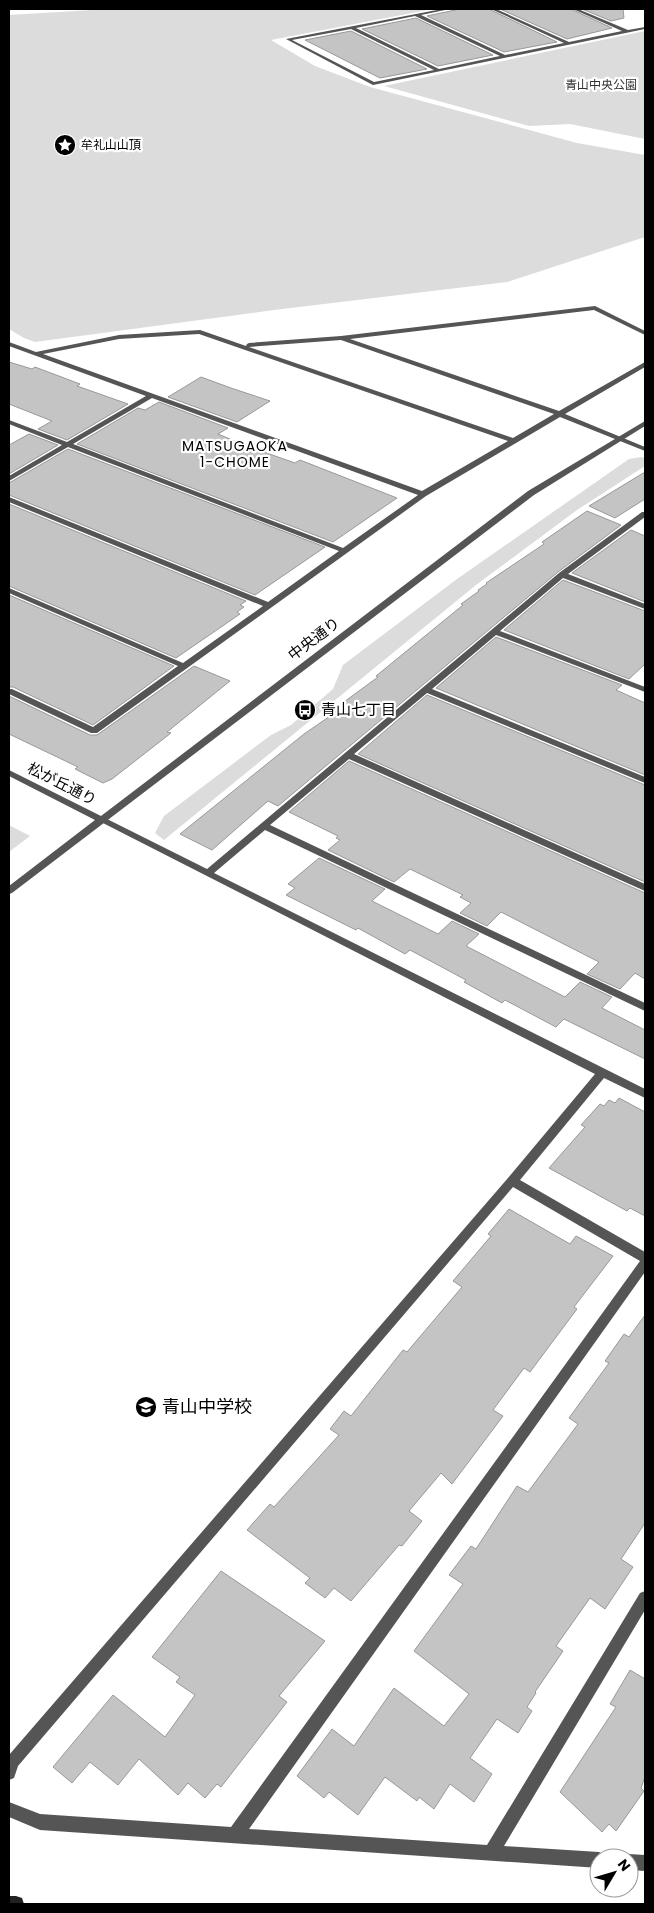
<svg xmlns="http://www.w3.org/2000/svg" width="654" height="1913" viewBox="0 0 654 1913" font-family="Poppins,'Noto Sans JP',sans-serif">
	<rect width="100%" height="100%" fill="#fff"/>
	<path fill="#dcdcdc" d="M109,9H433L271,40L315,66L370,87L577,143L645,155V237L507,282L274,310L35,342L24,338L9,329V15Z
		M645,31V139L570,124L529,126L384,86Z
		M641,457L645,458V466L577,510L476,585L164,840L155,833L164,816L271,735L291,725L333,689L343,665L457,579L629,459Z
		M9,825L30,836L9,852Z"/>
	<path fill="#c4c4c4" stroke="#999" d="M460,9H489L557,42L504,52L427,16Z
		M500,9H571L612,28L567,39Z
		M582,9H623L624,18L611,21Z
		M416,18L493,55L438,66L362,29Z
		M351,31L427,69L380,78L305,40Z
		M9,362L32,369L35,367L80,384L77,386L128,404L67,440L38,429L52,421L9,404Z
		M201,377L231,388L270,401L237,422L168,397Z
		M159,402L228,428L218,434L244,445L295,463L300,460L397,498L333,542L77,444L138,408L145,410Z
		M29,434L58,445L9,474V445Z
		M68,449L325,547L255,595L9,495V483Z
		M645,472V499L615,518L589,506Z
		M9,504L246,601L240,605L244,607L237,612L240,614L176,658L9,586Z
		M587,511L621,525L558,572L278,806L268,801L212,850L180,834L304,734L336,712L333,710L378,677L376,676L463,605L461,604L479,591L478,590L487,584L486,583L544,544L542,542Z
		M631,530L645,536V602L572,573Z
		M563,580L645,611V664L629,679L504,630Z
		M9,595L174,666L93,725L13,687H9Z
		M496,637L622,685L616,690L645,703V775L436,688Z
		M194,666L230,681L167,732L171,733L112,779L103,783L75,769L78,767L9,734V696L90,735H97Z
		M427,695L645,785V882L358,754Z
		M349,761L645,893V979L635,973L620,989L587,974L599,962L501,912L487,926L460,913L471,903L460,897L463,895L410,869L394,882L328,850L340,840L336,838L338,836L289,812Z
		M319,858L385,889L372,901L438,934L452,921L479,934L466,946L565,997L580,982L612,997L602,1008L645,1030V1059L564,1019L556,1027L505,1000L502,1003L464,982L466,980L410,950L405,954L358,928L356,930L286,895L295,888L288,884Z
		M619,1098L645,1112V1216L630,1208L627,1211L549,1168L585,1127L581,1125L600,1104L604,1106L609,1100L615,1103Z
		M509,1209L570,1244L576,1236L613,1256L574,1307L577,1309L530,1372L524,1368L493,1410L503,1416L452,1484L441,1473L409,1511L422,1521L402,1546L399,1545L351,1601L334,1588L325,1598L305,1583L310,1578L247,1530L270,1504L274,1507L339,1435L330,1429L344,1411L351,1416L403,1350L407,1352L462,1287L453,1281L491,1236L488,1234Z
		M645,1315V1523L621,1559L633,1567L605,1609L590,1598L556,1646L563,1651L535,1692L536,1693L527,1707L532,1711L518,1733L497,1719L470,1758L492,1774L474,1802L450,1784L434,1809L419,1797L417,1801L385,1777L358,1815L329,1792L324,1798L297,1776L332,1729L354,1746L394,1688L444,1726L469,1694L414,1651L463,1584L449,1575L471,1546L476,1549L517,1486L528,1492L578,1424L569,1418L609,1363L605,1361L624,1334L629,1337Z
		M221,1571L325,1641L279,1696L287,1702L221,1787L217,1784L205,1798L188,1783L178,1795L139,1759L118,1785L90,1762L72,1783L53,1767L113,1695L165,1737L195,1695L176,1682L180,1677L152,1657Z
		M630,1670L645,1679V1777L641,1788L644,1791L616,1831L609,1824L602,1832L560,1792L616,1707L610,1704Z"/>
	<g fill="none" stroke-linecap="round" stroke-linejoin="round">
		<path fill="#555" fill-rule="evenodd" d="M442,9H450L421,15L505,55L564,43L491,9H496L569,42L622,31L573,9H578L628,30L645,27V29L373,85L286,39ZM415,16L500,56L439,69L356,28ZM351,29L434,70L374,82L292,40Z
			M595,306L645,331V335L594,310L350,339L559,411L645,362V367L565,414L645,447V451L560,417L426,496L97,733H91L9,694V689H12L93,727L178,666L9,593V588L183,663L263,606L9,502V497L268,602L339,551L68,447L9,481V476L62,445L9,424V420L67,442L146,396L9,346V342L36,352L119,335L200,330L246,346L247,344L249,343L341,336ZM199,334L508,441L422,491L43,354L119,339ZM341,340L554,414L513,438L249,347ZM152,398L418,495L343,548L73,444Z
			M642,512H645V517L568,574L645,604V609L563,578L500,631L645,687V692L496,635L432,689L645,777V783L427,693L354,754L645,884V891L349,759L270,825L645,1003V1011L265,830L214,873L645,1089V1098L604,1078L520,1180L645,1252V1272L249,1829L487,1845L640,1593L645,1591V1610L504,1846L599,1852L604,1855L606,1858H599V1868L40,1830L9,1817V1802L40,1814L231,1827L640,1261L513,1187L18,1766L14,1778L9,1780V1755L508,1178L595,1074L97,820L102,817L105,818L207,869L559,573Z
			M629,1854L645,1855V1871L629,1870V1858H623Z"/>
		<path fill="#555" fill-rule="evenodd" d="M645,421V426L534,495L12,893L9,894V886L95,820L9,776V770L101,816L528,491Z"/>
		<path fill="#222" fill-rule="evenodd" d="M9,1896H16L22,1898L24,1904H9Z"/>
	</g>
	<defs>
		<g id="sight-disc" transform="scale(1.125)"><circle r="9.5" fill="#000" stroke="#fff"/><path d="M0-6L1.8-2.2L6-1.7L2.9 1.2L3.7 5.4L0 3.3L-3.7 5.4L-2.9 1.2L-6-1.7L-1.8-2.2Z" fill="#fff"/></g>
		<g id="bus-disc" transform="scale(1.125)"><circle r="9.5" fill="#000" stroke="#fff"/><path d="M-5-6H5V4H4V6H2V4H-2V6H-4V4H-5ZM-3.5-4V0h7V-4ZM-3.5 1.2v1.5H-2V1.2ZM2 1.2v1.5H3.5V1.2Z" fill="#fff"/></g>
		<g id="school-disc" transform="scale(1.125)"><circle r="9.5" fill="#000" stroke="#fff"/><path d="M0-5L7-2L0 1L-7-2ZM-4 1L0 2.5L4 1V4Q0 6-4 4Z" fill="#fff"/></g>
	</defs>
	<g fill-rule="evenodd">
		<use href="#sight-disc" x="65" y="145"/>
		<use href="#bus-disc" x="305" y="710"/>
		<use href="#school-disc" x="146" y="1407"/>
	</g>
	<g text-anchor="middle" stroke-width="4.5" stroke-linejoin="round" paint-order="stroke">
		<g font-size="12" fill="#333" stroke="#fff">
			<text x="601" y="89">青山中央公園</text>
		</g>
		<g font-size="12" fill="#000" stroke="#fff" text-anchor="start">
			<text x="81" y="149">牟礼山山頂</text>
		</g>
		<g font-size="14" letter-spacing="1" fill="#000" stroke="#fff">
			<text x="235" y="451">MATSUGAOKA<tspan x="235" dy="16">1-CHOME</tspan></text>
		</g>
		<g font-size="15" fill="#000" stroke="#fff">
			<text transform="translate(314 639) rotate(-37)" y="5">中央通り</text>
			<text transform="translate(62 784) rotate(27)" y="5">松が丘通り</text>
		</g>
		<g font-size="15" fill="#000" stroke="#fff" text-anchor="start">
			<text x="321" y="715">青山七丁目</text>
		</g>
		<g font-size="18" fill="#000" stroke="#fff" text-anchor="start">
			<text x="162" y="1413">青山中学校</text>
		</g>
	</g>
	<rect width="654" height="1913" fill="none" stroke="#000000" stroke-width="20"/>
	<g transform="translate(614 1873) rotate(52)"><circle r="24" fill="#ffffff" stroke="#999999"/>
	<path d="M0-4L9 19L0 12L-9 19Z" fill="#000000"/>
	<text y="-8" font-size="14" font-weight="bold" text-anchor="middle" fill="#000000">N</text>
	</g>
</svg>
